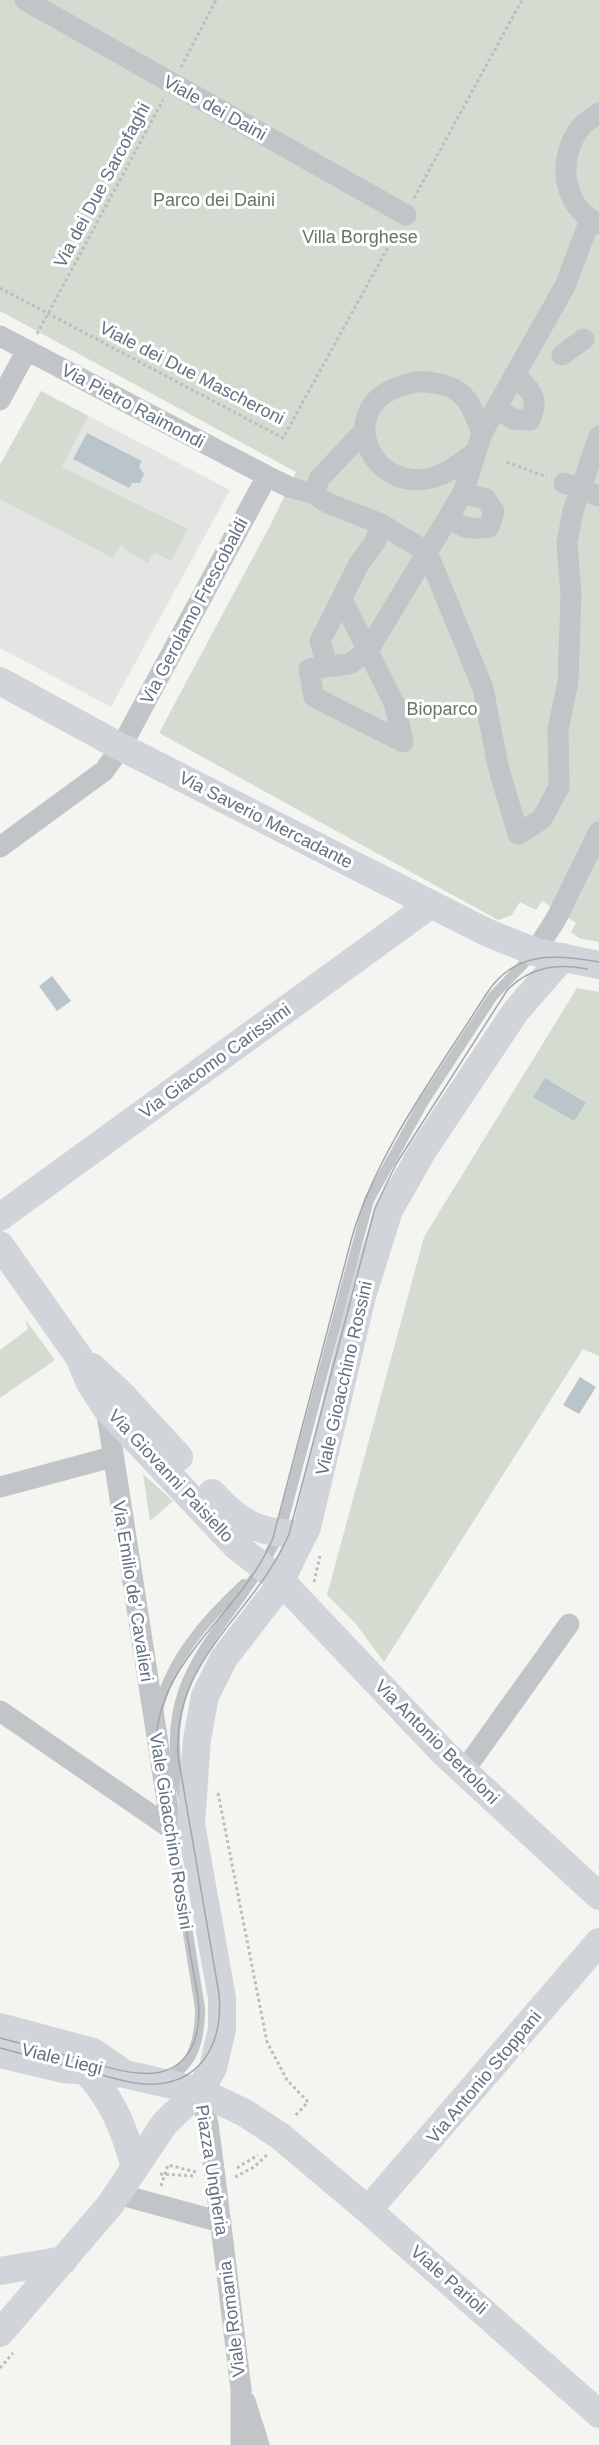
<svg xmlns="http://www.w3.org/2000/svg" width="599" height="2445" viewBox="0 0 599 2445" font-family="Arial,sans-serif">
	<rect width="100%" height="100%" fill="#f4f4f0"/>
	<path fill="#e4e5e3" d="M41,391L230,490L111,707L0,648V465Z"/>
	<path fill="#d4dbd1" d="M0,0H599V942L579,938L571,932L576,923L542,901L536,910L520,902L512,915L498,920L159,733L273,520L296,472L0,311Z
		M41,391L88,416L62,467L188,529L171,561L154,552L148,563L130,553L121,545L113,558L0,499V465Z
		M577,988L599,992V1356L583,1349L384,1662L356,1624L327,1595L424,1237Z
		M25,1319L55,1360L0,1398V1350L28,1329Z
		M143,1474L173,1501L150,1521Z"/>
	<path fill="#bac5cb" d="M87,433L142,461L139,467L144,474L140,483H132L129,488L73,459Z
		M52,976L71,1001L57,1011L39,986Z
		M545,1078L586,1103L574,1121L533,1097Z
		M580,1377L596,1387L579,1414L563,1405Z"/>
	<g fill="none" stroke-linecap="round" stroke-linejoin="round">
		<path stroke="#bbbdbf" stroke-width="3" stroke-dasharray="3 3" stroke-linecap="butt" d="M181,67L216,0
			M414,198L522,0
			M0,288L283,438L397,231
			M37,334L163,100
			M507,462L547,477
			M314,1582L320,1556
			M218,1793L267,2042L287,2080L308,2102L294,2117
			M237,2168L258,2155
			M160,2174L195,2176
			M235,2177L254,2167L268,2154
			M161,2186L168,2165L196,2172
			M0,2368L13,2353"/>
		<path stroke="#c1c5c8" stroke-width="10" d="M158,1710C171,1659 206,1619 244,1584
			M183,1797C148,1672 232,1632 280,1533L369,1200L423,1103L493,996L534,953
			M166,2078C195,2066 200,2037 200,2008L171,1828"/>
		<path stroke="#c1c5c8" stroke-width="21" d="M25,0L406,215
			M599,113C593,117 585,122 581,127C556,158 562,207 599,224
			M0,336L267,476L289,487L314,494L328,503L381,524L427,552L483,688L498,766L518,834L542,819L559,787L558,729L568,682L571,595L567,543L573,511L599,436
			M562,355L584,339
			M0,400L27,350
			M498,409L513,419L530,420C540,397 531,392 516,375
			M475,452C464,461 453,470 440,475C375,501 333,412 396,388C407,384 415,381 427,382C465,386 469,400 482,433
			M564,483L599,496
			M314,494L319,479L365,430
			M450,516C461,529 472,530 489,527L494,512L486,499L463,493
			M342,599L395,705L403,742L314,697L309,669L349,664L367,652L463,493L482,433L565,286L590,220
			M327,665L320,641L359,564L375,542L381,524
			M0,847L104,771L121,747L267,476
			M535,952L556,919L599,832
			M106,1408L171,1827
			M0,1487L112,1457
			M0,1711L176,1832
			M463,1772L569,1624
			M199,2091L208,2124L215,2177L241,2389V2445
			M118,2194L221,2222
			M245,2401L259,2445"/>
		<path stroke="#d1d5da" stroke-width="28" d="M0,681L121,747L486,932L535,952L599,965
			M0,1217L430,905
			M0,1245L79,1357L90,1383L106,1408L236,1546L281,1581L444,1753L599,1896
			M92,1367L122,1395L179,1457
			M212,1493C241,1525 260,1534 304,1534
			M0,2027L93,2052L125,2074
			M0,2054L63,2069L125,2074L199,2091L245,2113L280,2136L368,2210L599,2414
			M87,2072C113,2100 125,2131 135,2168
			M368,2210L599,1942
			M0,2271L64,2260
			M0,2333L110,2205L165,2123L199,2091L213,2068L222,2029V1998L191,1824L197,1739L205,1696L224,1658L275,1592L307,1527L362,1296L389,1210L422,1152L516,1011L563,957"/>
		<path stroke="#a2a7ad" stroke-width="1.5" d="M0,2038C27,2045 53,2052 80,2059C99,2064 118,2072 138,2073C187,2078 203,2040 198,1998L156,1757C150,1661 240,1618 273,1538L352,1237C378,1149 438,1071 487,993C514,951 556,954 599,962
			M0,2048C33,2057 65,2065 98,2074C117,2079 137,2086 157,2084C206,2080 223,2037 219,1994L178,1756C172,1657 255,1615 289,1534L375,1208L396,1164L508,989C531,967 556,963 587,969"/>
	</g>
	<g text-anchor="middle" stroke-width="6" stroke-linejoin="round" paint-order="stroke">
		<g font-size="18" fill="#637281" stroke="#fff">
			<text transform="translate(215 108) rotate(29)" y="6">Viale dei Daini</text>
			<text transform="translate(102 185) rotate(-62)" y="6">Via dei Due Sarcofaghi</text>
			<text transform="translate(192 373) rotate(27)" y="6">Viale dei Due Mascheroni</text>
			<text transform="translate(133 406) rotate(28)" y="6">Via Pietro Raimondi</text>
			<text transform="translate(194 611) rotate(-62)" y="6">Via Gerolamo Frescobaldi</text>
			<text transform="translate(266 820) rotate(27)" y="6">Via Saverio Mercadante</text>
			<text transform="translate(215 1061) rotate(-36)" y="6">Via Giacomo Carissimi</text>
			<text transform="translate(344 1378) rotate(-77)" y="6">Viale Gioacchino Rossini</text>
			<text transform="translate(171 1476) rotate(47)" y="6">Via Giovanni Paisiello</text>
			<text transform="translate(133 1591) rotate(81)" y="6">Via Emilio de' Cavalieri</text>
			<text transform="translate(437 1742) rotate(45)" y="6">Via Antonio Bertoloni</text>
			<text transform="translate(171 1831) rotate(81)" y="6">Viale Gioacchino Rossini</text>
			<text transform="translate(62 2059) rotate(14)" y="6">Viale Liegi</text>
			<text transform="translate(484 2077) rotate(-50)" y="6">Via Antonio Stoppani</text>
			<text transform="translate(212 2170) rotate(81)" y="6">Piazza Ungheria</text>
			<text transform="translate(449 2280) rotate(41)" y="6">Viale Parioli</text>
			<text transform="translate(232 2319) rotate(-97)" y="6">Viale Romania</text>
		</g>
		<g font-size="18" fill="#657862" stroke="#fff">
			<text x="214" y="206">Parco dei Daini</text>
			<text x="360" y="243">Villa Borghese</text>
			<text x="442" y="715">Bioparco</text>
		</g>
	</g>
</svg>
